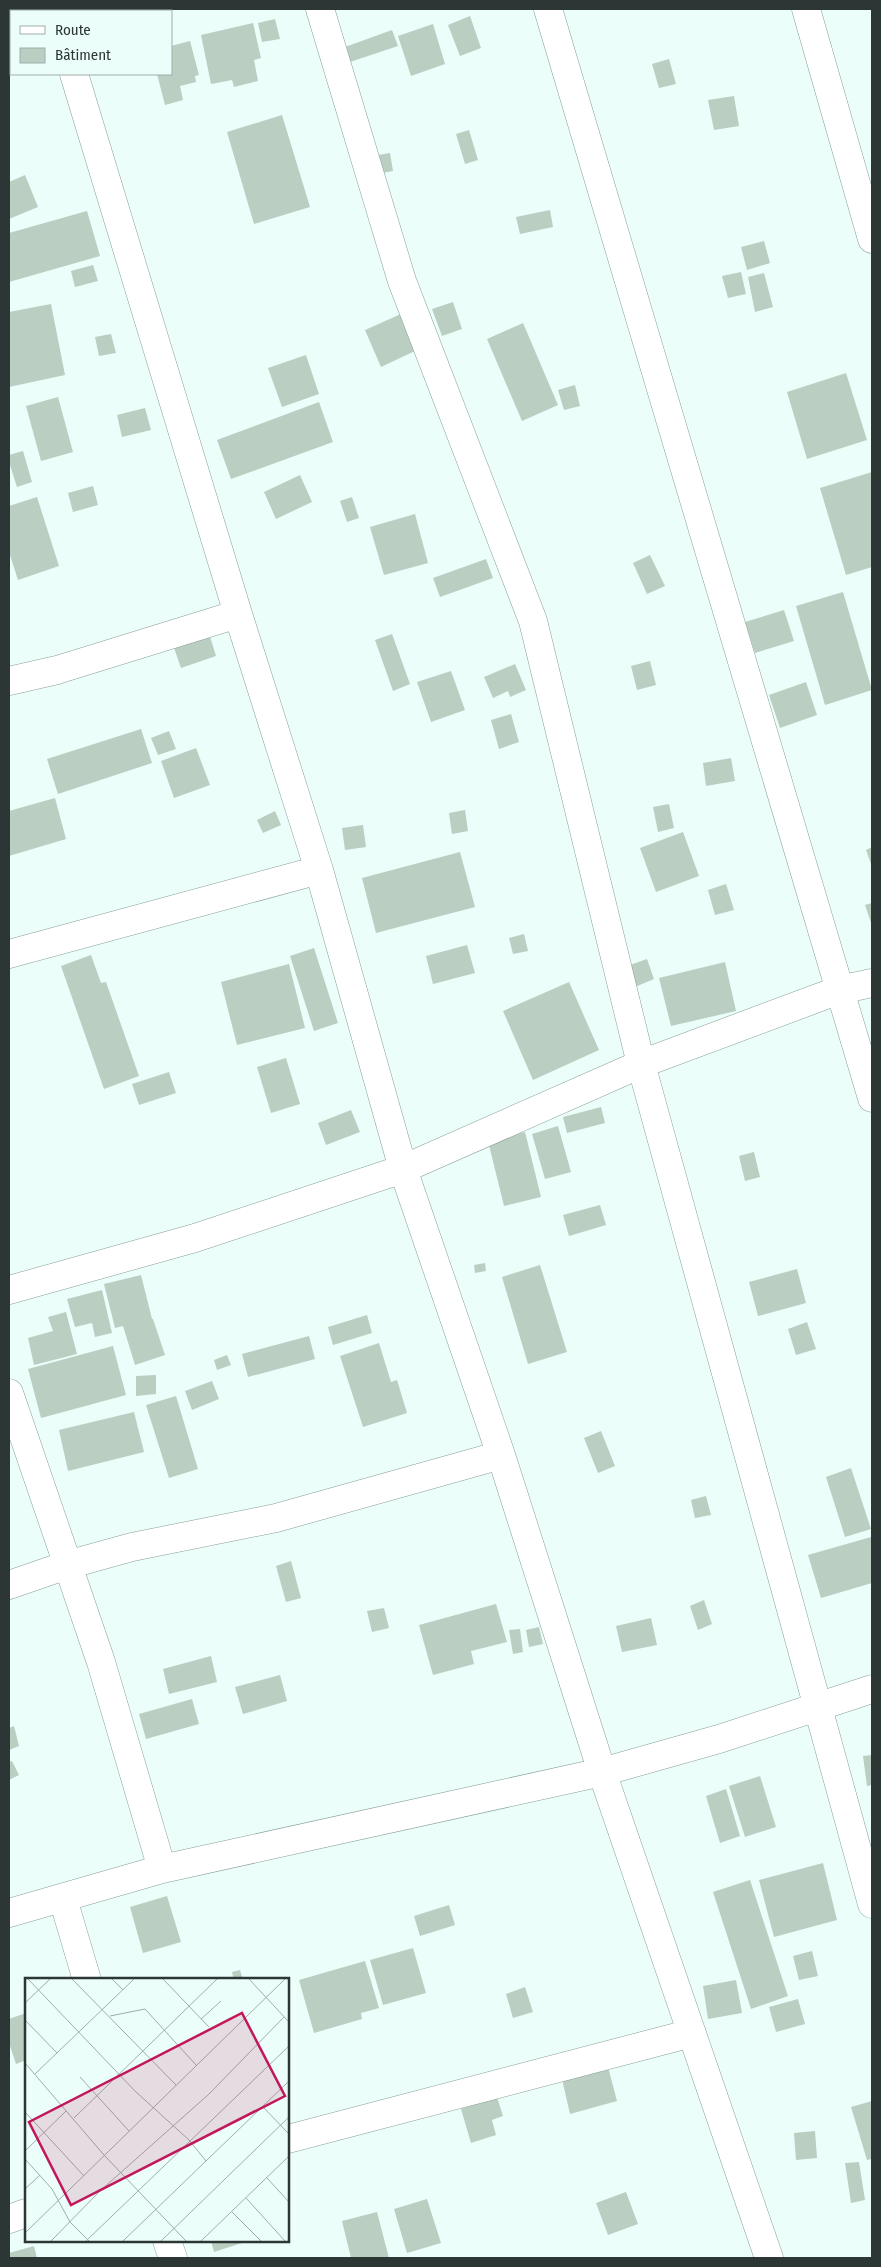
<svg xmlns="http://www.w3.org/2000/svg" width="881" height="2267" viewBox="0 0 881 2267" font-family="'Fira Sans Condensed',sans-serif">
	<rect width="100%" height="100%" fill="#ebfefa"/>
	<path fill="#bacec2" d="M470,16L481,48L460,56L448,25Z
		M275,19L280,39L262,42L258,23Z
		M253,23L261,58L254,60L258,81L234,87L232,80L211,84L201,35Z
		M433,24L445,64L411,76L398,36Z
		M9,29H11V68L9,69Z
		M392,30L398,46L350,62L345,47Z
		M190,41L199,75L195,76L196,82L180,86L183,100L165,105L157,74H171V46Z
		M669,59L676,84L659,88L652,64Z
		M734,96L739,126L714,130L708,100Z
		M282,115L310,207L254,224L227,132Z
		M469,130L478,160L465,164L456,134Z
		M390,153L393,171L376,174L372,156Z
		M25,175L38,207L9,219V182Z
		M550,210L553,227L520,234L516,217Z
		M87,211L100,256L9,282V233Z
		M764,241L770,263L747,270L741,247Z
		M93,265L98,281L75,287L71,271Z
		M741,272L746,294L728,298L722,276Z
		M764,273L773,307L755,312L748,277Z
		M453,302L462,329L442,336L432,309Z
		M51,304L65,375L9,387V312Z
		M401,314L417,350L381,367L365,330Z
		M523,323L558,405L522,421L487,339Z
		M111,334L116,353L99,356L95,337Z
		M306,355L319,394L282,407L268,368Z
		M846,373L867,440L807,459L787,392Z
		M575,385L580,406L564,410L558,390Z
		M58,397L73,452L41,461L26,406Z
		M319,402L333,442L231,479L217,440Z
		M145,408L151,430L122,437L117,415Z
		M23,451L32,482L17,487L9,462V455Z
		M872,472V567L846,575L820,488Z
		M300,475L312,502L276,519L264,492Z
		M93,486L98,505L73,512L68,493Z
		M37,497L59,566L18,580L9,552V506Z
		M352,497L359,518L347,522L340,501Z
		M415,514L428,563L384,575L370,527Z
		M650,555L665,586L647,594L633,563Z
		M486,559L493,578L440,597L433,578Z
		M843,592L872,690L825,705L796,606Z
		M784,610L794,641L755,653L745,622Z
		M208,630L216,656L181,668L172,642Z
		M392,634L410,684L393,691L375,640Z
		M650,661L656,685L637,690L631,666Z
		M515,664L526,690L510,697L508,691L493,698L484,677Z
		M451,671L465,710L431,722L417,682Z
		M806,682L817,715L780,728L769,695Z
		M511,714L519,742L499,749L491,720Z
		M141,729L152,763L58,794L47,759Z
		M169,731L176,749L158,755L151,738Z
		M196,748L210,785L174,798L161,761Z
		M731,758L735,781L706,786L703,763Z
		M55,798L66,839L9,856V811Z
		M669,804L674,828L658,832L653,807Z
		M465,810L468,831L452,834L449,813Z
		M275,811L281,825L263,833L257,820Z
		M363,825L366,847L345,850L342,828Z
		M683,832L699,876L656,892L640,848Z
		M872,847V867L866,850Z
		M460,852L475,907L376,933L362,878Z
		M726,884L734,910L715,915L708,890Z
		M872,903V926L865,905Z
		M524,934L528,951L513,954L509,938Z
		M467,945L475,973L433,984L426,956Z
		M314,948L338,1023L314,1031L290,956Z
		M91,955L101,983L106,982L139,1076L104,1089L61,966Z
		M647,959L654,979L635,987L627,966Z
		M725,962L736,1011L671,1026L659,978Z
		M289,964L305,1028L237,1045L221,982Z
		M569,982L599,1050L533,1080L503,1011Z
		M286,1058L300,1104L271,1113L257,1067Z
		M169,1072L176,1093L139,1105L132,1084Z
		M601,1107L605,1123L567,1133L563,1117Z
		M351,1110L360,1132L326,1145L318,1123Z
		M558,1126L571,1172L545,1179L532,1134Z
		M525,1132L541,1197L504,1206L488,1141Z
		M754,1152L760,1177L745,1181L739,1156Z
		M600,1205L606,1225L569,1236L563,1215Z
		M485,1263L486,1271L475,1273L474,1265Z
		M540,1265L567,1352L528,1364L502,1277Z
		M797,1269L806,1303L758,1316L749,1282Z
		M141,1275L152,1319H153L165,1355L135,1365L123,1326L115,1328L104,1284Z
		M102,1290L112,1333L95,1337L92,1323L75,1327L67,1299Z
		M66,1312L77,1354L34,1365L28,1338L53,1331L48,1317Z
		M367,1315L372,1333L333,1345L328,1327Z
		M807,1322L816,1349L796,1355L788,1329Z
		M309,1336L315,1359L248,1377L242,1354Z
		M379,1343L391,1382L397,1380L407,1413L363,1427L340,1356Z
		M113,1346L126,1395L41,1418L28,1369Z
		M227,1355L231,1365L217,1370L214,1360Z
		M156,1375V1394L136,1396V1376Z
		M212,1381L219,1399L192,1410L185,1391Z
		M176,1396L198,1469L169,1478L146,1405Z
		M134,1412L144,1452L68,1471L59,1430Z
		M601,1431L615,1466L598,1473L584,1438Z
		M851,1468L871,1529L845,1537L826,1477Z
		M706,1496L711,1515L695,1518L691,1500Z
		M871,1537L872,1583L821,1598L808,1555Z
		M291,1561L301,1598L286,1602L276,1566Z
		M704,1600L712,1624L698,1630L690,1606Z
		M496,1604L507,1642L471,1651L474,1664L433,1675L419,1625Z
		M384,1608L389,1628L372,1632L367,1611Z
		M651,1618L657,1645L622,1652L616,1626Z
		M539,1627L543,1644L529,1647L526,1630Z
		M520,1629L523,1652L513,1654L509,1630Z
		M211,1656L217,1682L169,1694L163,1669Z
		M280,1675L287,1701L243,1714L235,1687Z
		M192,1699L199,1724L146,1739L139,1714Z
		M14,1726L19,1746L9,1750V1728Z
		M872,1755V1785L867,1786L863,1756Z
		M12,1761L19,1775L9,1780V1762Z
		M760,1776L776,1827L745,1837L729,1786Z
		M726,1789L740,1836L720,1843L706,1796Z
		M823,1863L837,1920L774,1937L759,1880Z
		M750,1880L788,1996L751,2009L713,1892Z
		M167,1896L181,1942L143,1953L130,1907Z
		M449,1905L455,1925L420,1936L414,1916Z
		M413,1948L426,1993L383,2005L370,1960Z
		M812,1951L818,1976L799,1980L793,1956Z
		M365,1961L379,2008L361,2013L362,2019L314,2033L299,1980Z
		M240,1970L243,1980H234L232,1972Z
		M736,1980L742,2013L708,2019L703,1986Z
		M525,1987L533,2012L513,2018L506,1994Z
		M798,1999L805,2024L776,2032L769,2007Z
		M26,2013V2060L16,2064L9,2043V2019Z
		M608,2067L617,2101L570,2114L562,2079Z
		M497,2097L503,2116L492,2120L496,2135L471,2143L461,2109Z
		M872,2101V2159L867,2160L851,2107Z
		M815,2131L817,2158L796,2160L794,2133Z
		M859,2162L865,2200L851,2203L845,2163Z
		M626,2192L638,2224L608,2235L596,2203Z
		M427,2199L441,2243L407,2253L394,2209Z
		M377,2212L389,2258H351L342,2221Z
		M211,2241H248L214,2252Z
		M34,2246L37,2258H9V2253Z"/>
	<g fill="none" stroke-linecap="round" stroke-linejoin="round">
		<g stroke="#889f9a" stroke-width="29">
			<path id="minor" d="M55,9V11
				M320,9L402,281L533,621L641,1064L872,1904
				M548,9L872,1098
				M806,9L872,239
				M74,74L238,614L319,870L403,1169L501,1455L602,1772L769,2258
				M9,681L57,670L238,614
				M9,954L319,870
				M9,1290L195,1238L403,1169L641,1064L839,990L872,983
				M9,1393L101,1662L162,1869
				M9,1585L67,1565L132,1547L276,1518L501,1455
				M63,1899L87,1980
				M9,1913L162,1869L602,1772L719,1739L872,1689
				M288,2139L692,2033
				M9,2219L26,2213
				M167,2241L173,2258"/>
		</g>
		<use href="#minor" stroke="#fff" stroke-width="28"/>
	</g>
	<g transform="translate(25 1978)">
		<rect width="264" height="264" fill="#ebfefa"/>
		<path fill="none" stroke="#9faeab" stroke-width="1" d="M3,1L110,113L164,162L181,183M47,1L151,107M87,1L98,12M138,1L184,49M224,1L264,44M0,25L25,1M85,38L120,31L171,87M176,41L196,23M0,42L32,75M0,85L79,177L161,263M10,96L109,1M55,99L104,153M237,128L264,156M0,134L59,198M49,140L192,1M0,173L41,133M0,181L27,211L45,244L64,263M242,200L264,224M0,211L15,197M221,220L260,263M207,234L236,263M0,255L260,1M26,263L75,213L184,116L259,39M61,263L264,68M98,263L264,103M136,263L264,139M176,263L264,178"/>
		<path fill="#c2185b" fill-opacity="0.15" stroke="#c2185b" stroke-width="2.5" d="M217,35L260,118L46,227L4,144Z"/>
		<rect width="264" height="264" fill="none" stroke="#2c3634" stroke-width="2.5"/>
	</g>
	<rect width="881" height="2267" fill="none" stroke="#2c3634" stroke-width="20"/>
	<rect x="10" y="10" width="162" height="65" fill="#ebfefa" stroke="#9faeab"/>
	<rect x="20" y="26" width="25" height="8" fill="#ffffff" stroke="#9faeab"/>
	<text x="55" y="35" font-size="15" fill="#2c3634">Route</text>
	<rect x="20" y="48" width="25" height="15" fill="#bacec2" stroke="#9faeab"/>
	<text x="55" y="60" font-size="15" fill="#2c3634">Bâtiment</text>
</svg>
